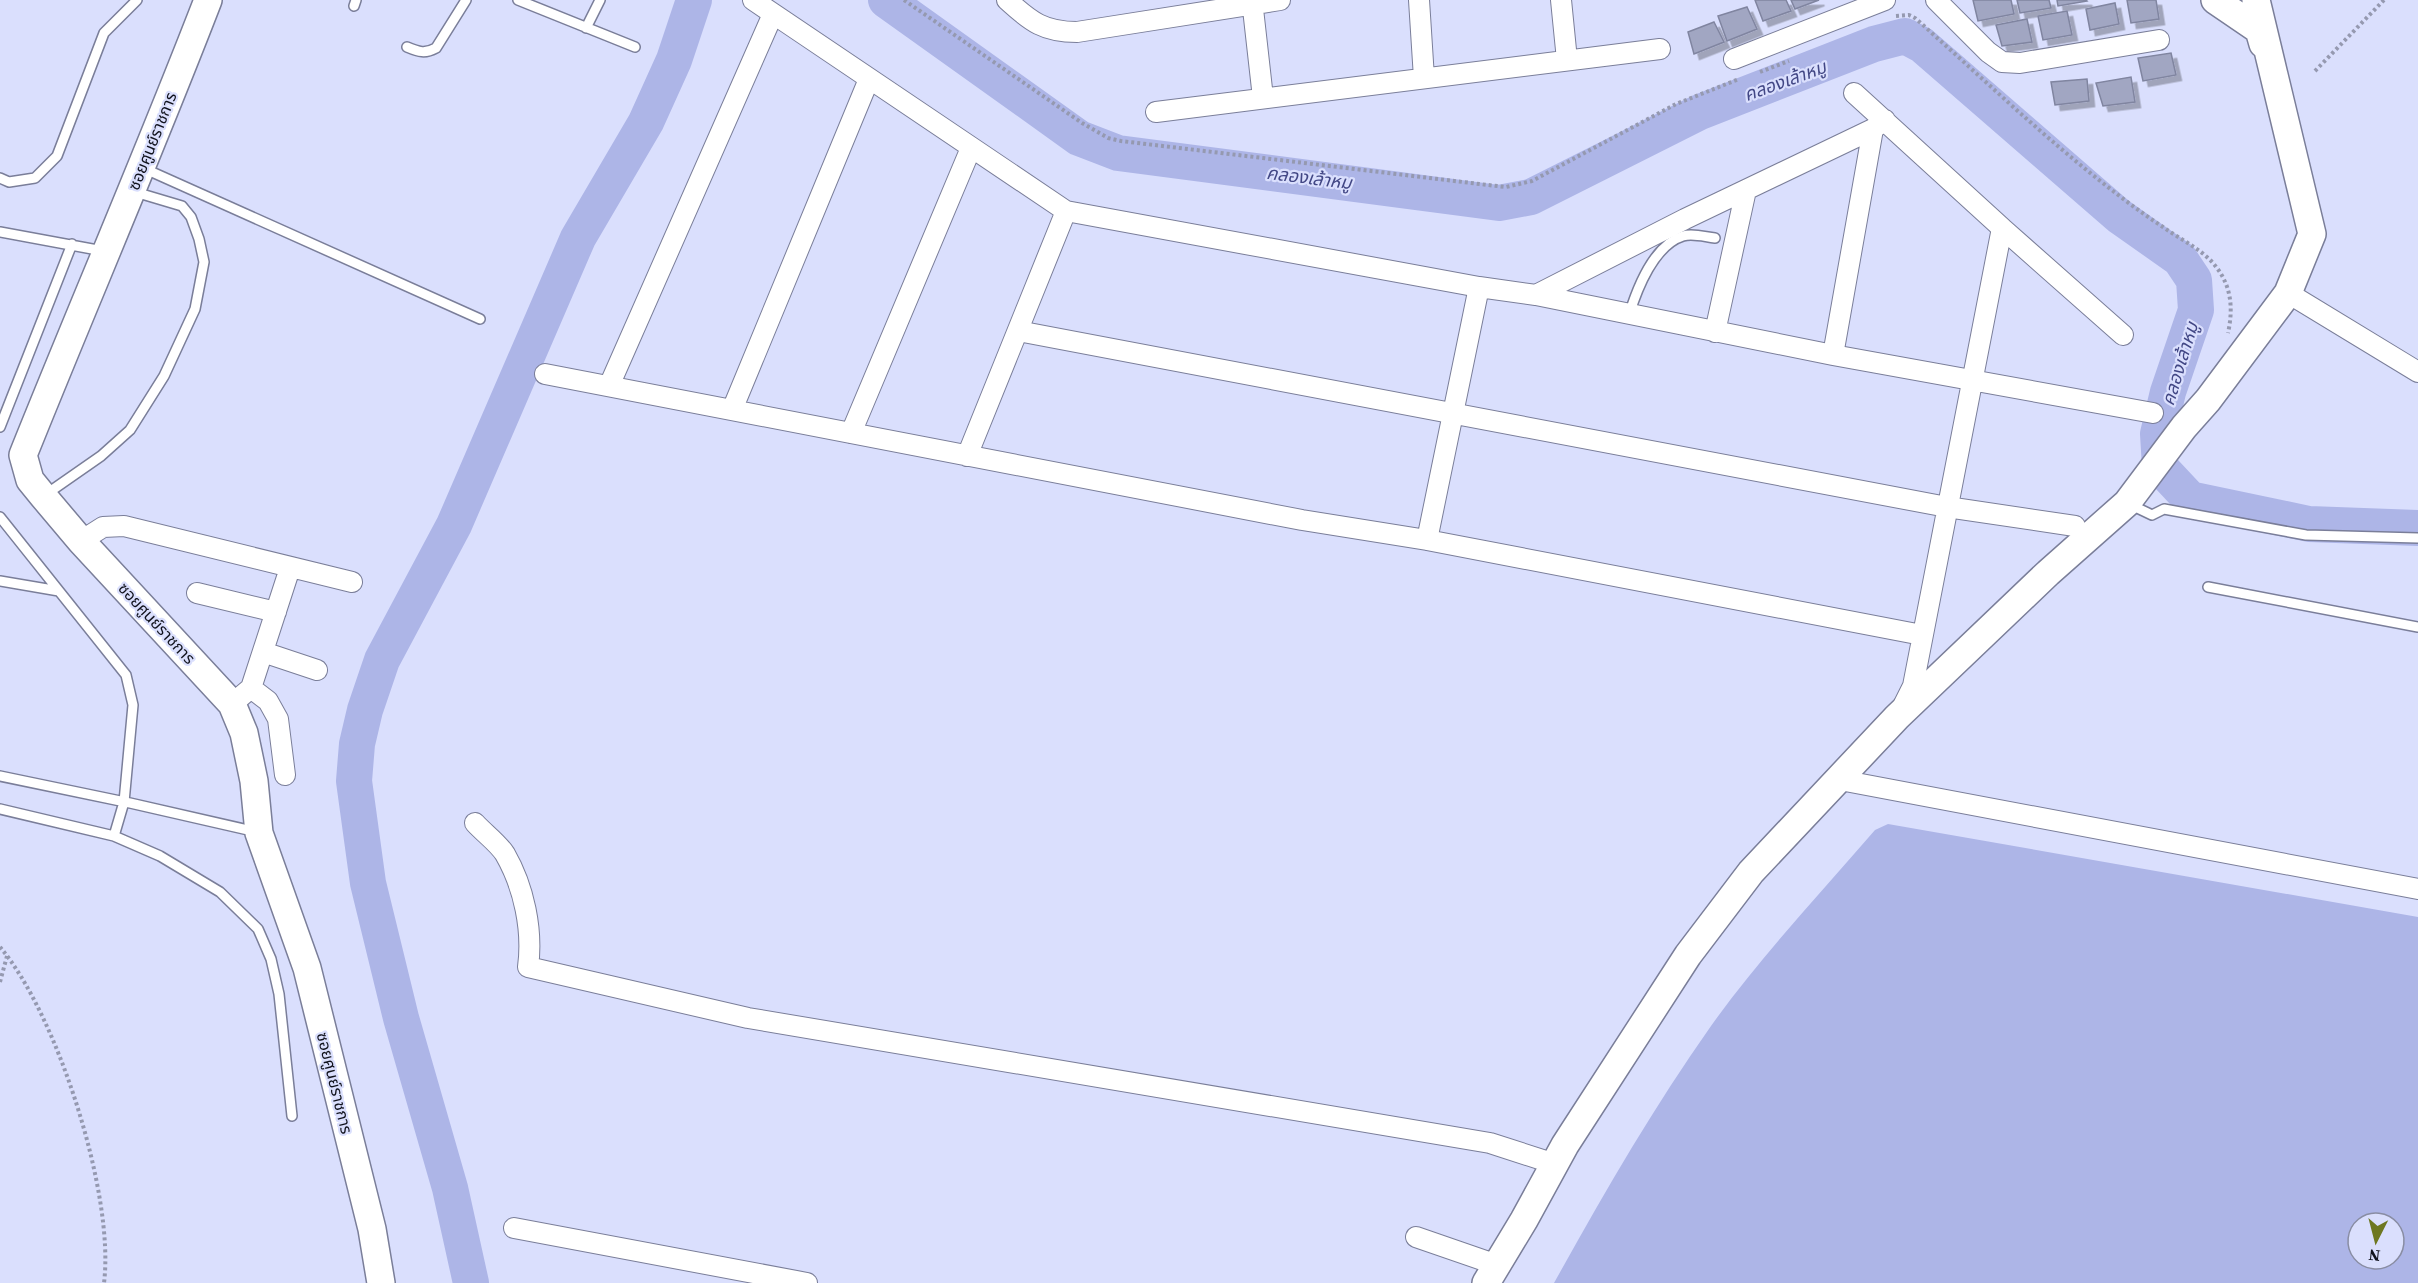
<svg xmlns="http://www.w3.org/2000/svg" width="2418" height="1283" viewBox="0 0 2418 1283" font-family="'Source Serif 4','Noto Sans Thai',serif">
	<defs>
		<filter id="shadow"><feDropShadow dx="5.5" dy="5.5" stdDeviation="0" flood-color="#0004"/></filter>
	</defs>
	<rect width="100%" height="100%" fill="#dadffd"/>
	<path fill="#adb5e7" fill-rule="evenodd" d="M1888,824L2418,917V1283H1554C1603,1195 1653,1108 1711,1026C1760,957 1820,894 1875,830ZM2358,1223H2394V1259H2358Z"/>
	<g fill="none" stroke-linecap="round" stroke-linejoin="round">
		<path stroke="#adb5e7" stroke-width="36" d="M886,0L1079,138L1118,153L1499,203L1531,197L1700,112L1874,44L1905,36L1922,45L2119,216L2180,259L2194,280L2196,310L2168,392L2158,434L2160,467L2190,499L2309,524L2418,528
			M471,1283L450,1188L401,1018L368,883L354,781L357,744L365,710L382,660L454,525L578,238L646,122L674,60L694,0"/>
	</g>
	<path fill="#a1a6c2" stroke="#8085a0" stroke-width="1.5" filter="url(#shadow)" d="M1755,0H1786L1791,11L1763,21Z
		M1791,0H1819L1795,9Z
		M1973,0H2011L2014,14L1978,21Z
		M2017,0H2049L2051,8L2020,13Z
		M2057,0H2086L2087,1L2058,6Z
		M2127,0H2156L2159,19L2131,23Z
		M2115,3L2119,24L2090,30L2086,9Z
		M1747,7L1757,29L1727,41L1718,16Z
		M2067,11L2072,35L2043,40L2038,16Z
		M2027,19L2032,42L2002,46L1996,25Z
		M1714,22L1724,42L1694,54L1688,32Z
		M2171,53L2176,75L2143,81L2138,58Z
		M2131,77L2135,102L2103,106L2096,83Z
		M2087,79L2089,101L2055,105L2051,82Z"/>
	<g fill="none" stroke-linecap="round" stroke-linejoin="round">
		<g stroke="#7a7e99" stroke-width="12">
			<path id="lane" d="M518,0L635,47
				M354,6L356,0
				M586,28L600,0
				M407,47C419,52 425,54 436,48L466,0
				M143,168L480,319
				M0,178L9,182L35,178L57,156L104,33L137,0
				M0,232L103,251
				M1629,315C1637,289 1654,245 1683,236C1693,233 1705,237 1715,238
				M0,427L72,244
				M45,495L101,456L130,430L164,376L195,309L204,262L199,239L191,217L182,206L135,192
				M2129,504L2152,515L2164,509L2306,535L2418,538
				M0,517L126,675L133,705L124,802L114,836
				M0,581L59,591
				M2208,587L2418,627
				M0,776L130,803L257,832
				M0,809L114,836L160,856L220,892L258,929L271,959L279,994L292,1116"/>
		</g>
		<g stroke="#7a7e99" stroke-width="22">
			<path id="street" d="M753,0L1066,211L1479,287L1536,295L1833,355L2153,413
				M1007,0C1031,22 1044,32 1077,32L1280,0
				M1252,0L1263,98
				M1419,0L1424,78
				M1561,0L1567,60
				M1936,0L1988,52L2002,62L2020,63L2159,40
				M1734,59L1885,0
				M1854,93L2002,228L1913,686L1904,704
				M1156,112L1660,49
				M2002,228L2123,335
				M2288,293L2418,372
				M1536,295L1685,219L1873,129L1885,120
				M1018,331L1947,507L2075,526
				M1715,332L1746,190
				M1833,355L1873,129
				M545,374L1302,520L1427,540L1922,635
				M609,386L773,14
				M732,410L869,79
				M851,433L971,148
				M967,456L1066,211
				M1427,540L1479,287
				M81,541L103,527L124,526L352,582
				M197,593L276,612
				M263,652L317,670
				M251,688L268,701L278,719L285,775
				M232,704L251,688L290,568
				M1840,780L2418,889
				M475,823C484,833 498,843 505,854C524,887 533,930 528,967L748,1018L1490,1143L1555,1164
				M514,1228L807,1283
				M1416,1237L1497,1265"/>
		</g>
		<g stroke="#7a7e99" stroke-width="30">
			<path id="secondary" d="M208,0C149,153 84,303 23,455L30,480L43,496L81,541L232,704L244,733L254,781L259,833L307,968L372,1229L381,1283
				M2215,0L2259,30L2263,44
				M1486,1283L1524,1220L1565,1145L1688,955L1751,872L1897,717L2048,573L2127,503L2184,427L2208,400L2288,293L2312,234L2256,0"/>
		</g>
		<path stroke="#9599b0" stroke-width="4" stroke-dasharray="3 3" stroke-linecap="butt" d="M904,0L1082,123L1108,138L1121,141L1488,185L1506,187L1532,181L1676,104L1739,79
			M1896,16L1909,15L1915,18C1978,74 2038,132 2104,184C2123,199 2143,214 2163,227C2181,240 2204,250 2217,268C2232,288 2233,310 2228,333
			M2315,71L2384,0
			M1760,72L1789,61
			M0,947C57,1014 115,1195 104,1283
			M0,982L7,956"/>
		<use href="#lane" stroke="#fff" stroke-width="9"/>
		<use href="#street" stroke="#fff" stroke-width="20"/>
		<use href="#secondary" stroke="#fff" stroke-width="27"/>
	</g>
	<g text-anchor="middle" stroke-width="4.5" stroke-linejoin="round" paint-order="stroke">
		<g font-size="16" fill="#10121c" stroke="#dadffd">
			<text transform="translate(152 141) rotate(-68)" y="6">ซอยศูนย์ราชการ</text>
			<text transform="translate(157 623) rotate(47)" y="6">ซอยศูนย์ราชการ</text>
			<text transform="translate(335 1083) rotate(76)" y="6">ซอยศูนย์ราชการ</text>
		</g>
		<g font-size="18" font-style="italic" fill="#424785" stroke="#dadffd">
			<text transform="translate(1785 81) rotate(-20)" y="6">คลองเล้าหมู</text>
			<text transform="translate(1309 178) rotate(7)" y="6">คลองเล้าหมู</text>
			<text transform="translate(2180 364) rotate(-73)" y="6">คลองเล้าหมู</text>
		</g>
	</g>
	<g transform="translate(2376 1241) rotate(186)"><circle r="28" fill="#dadffd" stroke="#898da3" stroke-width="1.5"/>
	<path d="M0-4.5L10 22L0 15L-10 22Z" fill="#6d7721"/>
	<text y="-9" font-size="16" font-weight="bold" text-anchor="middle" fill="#10121c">N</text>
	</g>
</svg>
